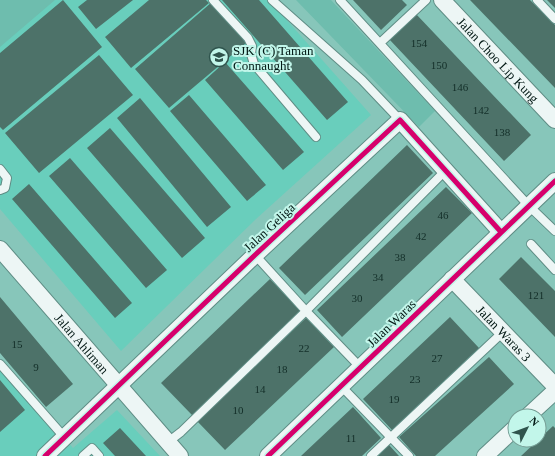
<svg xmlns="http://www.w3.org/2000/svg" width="555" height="456" viewBox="0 0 555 456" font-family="Georgia,serif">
	<rect width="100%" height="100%" fill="#87c6ba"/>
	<path fill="#69cebc" d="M0,0H269L371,115L256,219L121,351L0,209Z
		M0,362L73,448L117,410L160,456H0Z"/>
	<path fill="#6ebdae" d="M0,0H55L0,47Z
		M296,0H331L435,111L419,127Z"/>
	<path fill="#4d7269" d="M63,0L102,47L3,130L0,127V53Z
		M87,0H133L96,29L78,7Z
		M149,0H206L209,3L131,68L105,37Z
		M222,0H259L348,102L327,120Z
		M353,0H402L407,5L381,30Z
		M470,0H530L555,25V88Z
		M547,0H555V8Z
		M212,2L246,43L169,108L135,69Z
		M416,14L531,135L504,161L389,39Z
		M99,55L133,95L39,173L5,133Z
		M225,62L304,152L283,170L205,80Z
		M189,95L266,185L247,201L170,111Z
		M140,98L231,207L207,227L117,118Z
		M110,128L205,238L182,258L87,148Z
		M407,145L433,173L305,295L279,268Z
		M70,158L167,270L146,288L49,176Z
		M29,184L132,303L115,318L12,199Z
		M446,187L472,213L342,337L317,310Z
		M521,257L555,291V337L499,279Z
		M270,279L301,312L192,415L161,383Z
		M0,297L73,384L46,407L0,353Z
		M450,317L479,348L392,430L363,399Z
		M306,318L334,347L225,450L197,421Z
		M489,357L514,384L435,456H416L399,437Z
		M0,380L25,410L0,432Z
		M353,407L381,438L362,456H301Z
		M553,426L555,428V456H521Z
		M120,428L146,456H115L103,443Z
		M389,445L399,456H378Z"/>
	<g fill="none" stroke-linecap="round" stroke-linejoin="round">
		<g stroke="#5f8d85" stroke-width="10">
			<path id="service" d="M213,0L248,38L252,46L251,54L254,64L316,137
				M272,0L362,80L400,120
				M340,0L529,206L555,231
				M537,0L555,19
				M380,43L426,0
				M0,169L7,178L5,188L0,190
				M531,244L555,270
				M255,255L306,311L361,368
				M0,364L65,438
				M341,386L409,456
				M168,442L181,432L306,311L445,171
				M83,456L92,448L99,456
				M371,456L503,332"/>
		</g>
		<g stroke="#5f8d85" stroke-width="18">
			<g id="minor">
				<path id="s1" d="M442,0L555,120"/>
				<path id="s2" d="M0,249L180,456"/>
				<path id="s3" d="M452,279L555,386"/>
				<path d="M528,416L555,391"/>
				<path d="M45,456L255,255L400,120L501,232"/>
				<path d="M268,456L555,181"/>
				<path d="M485,456L515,428"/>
			</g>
		</g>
		<use href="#service" stroke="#edf6f5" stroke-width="8"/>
		<use href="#minor" stroke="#edf6f5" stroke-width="16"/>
		<g stroke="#c2f6ea" stroke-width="8">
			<path id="cycleway" d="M45,456L255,255L400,120L501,232
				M268,456L555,181"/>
		</g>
		<use href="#cycleway" stroke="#d6006c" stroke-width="5"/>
	</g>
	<defs>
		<g id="school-ring" transform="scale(1)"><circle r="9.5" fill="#c2f6ea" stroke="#2f544d" stroke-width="1.5"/><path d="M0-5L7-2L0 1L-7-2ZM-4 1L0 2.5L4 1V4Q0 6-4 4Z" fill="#2f544d"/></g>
	</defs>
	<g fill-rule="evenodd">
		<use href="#school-ring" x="219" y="57"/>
	</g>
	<g text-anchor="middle" stroke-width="4" stroke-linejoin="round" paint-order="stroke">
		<g font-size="11" fill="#132e28">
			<text x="419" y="47">154</text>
			<text x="439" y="69">150</text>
			<text x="460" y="91">146</text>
			<text x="481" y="114">142</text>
			<text x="502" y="136">138</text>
			<text x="443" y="219">46</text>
			<text x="421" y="240">42</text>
			<text x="400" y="261">38</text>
			<text x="378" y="281">34</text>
			<text x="536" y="299">121</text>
			<text x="357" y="302">30</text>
			<text x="17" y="348">15</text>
			<text x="304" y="352">22</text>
			<text x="437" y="362">27</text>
			<text x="36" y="371">9</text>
			<text x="282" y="373">18</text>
			<text x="415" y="383">23</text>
			<text x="260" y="393">14</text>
			<text x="394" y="403">19</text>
			<text x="238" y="414">10</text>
			<text x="351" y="442">11</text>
		</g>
		<g font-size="13" fill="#001713" stroke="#c2f6ea" text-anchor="start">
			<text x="233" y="55">SJK (C) Taman<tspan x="233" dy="15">Connaught</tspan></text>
		</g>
		<g font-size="13" fill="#001713" stroke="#c2f6ea">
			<text dy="5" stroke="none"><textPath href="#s1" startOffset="82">Jalan Choo Lip Kung</textPath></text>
			<text transform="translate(269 227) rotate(-43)" y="5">Jalan Geliga</text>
			<text transform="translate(391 323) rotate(-44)" y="5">Jalan Waras</text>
			<text dy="5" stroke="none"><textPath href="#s3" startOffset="75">Jalan Waras 3</textPath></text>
			<text dy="5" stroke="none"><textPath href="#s2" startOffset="125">Jalan Ahliman</textPath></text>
		</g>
	</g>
	<g transform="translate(527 428) rotate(48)"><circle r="19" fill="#c2f6ea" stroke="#749d94"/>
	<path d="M0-3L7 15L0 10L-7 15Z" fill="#2f544d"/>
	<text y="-6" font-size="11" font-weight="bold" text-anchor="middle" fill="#001713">N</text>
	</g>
</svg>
